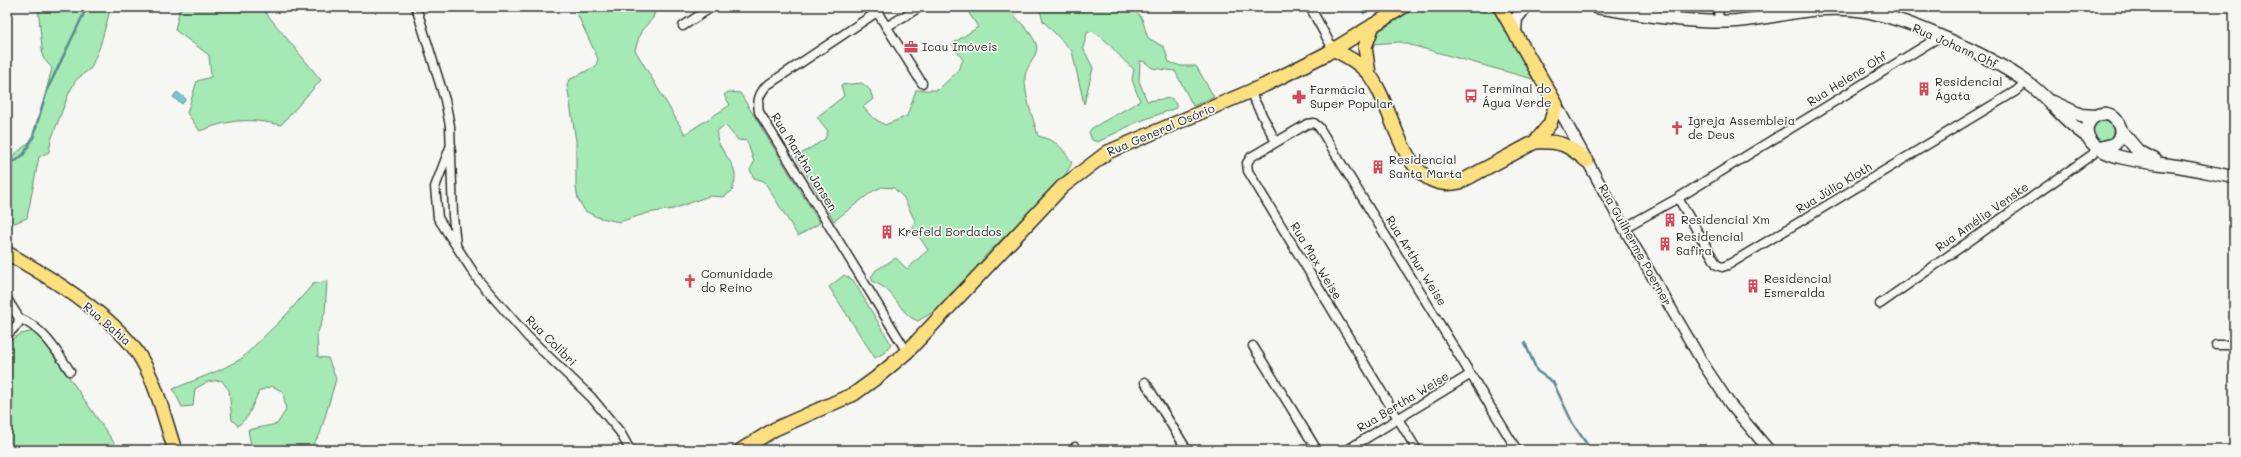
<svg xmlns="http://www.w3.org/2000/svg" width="2241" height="457" viewBox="0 0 2241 457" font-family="Mali,sans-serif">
	<rect width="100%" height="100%" fill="#f6f6f2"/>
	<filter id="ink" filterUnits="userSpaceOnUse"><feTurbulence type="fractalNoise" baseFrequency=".025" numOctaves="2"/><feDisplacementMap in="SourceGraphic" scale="8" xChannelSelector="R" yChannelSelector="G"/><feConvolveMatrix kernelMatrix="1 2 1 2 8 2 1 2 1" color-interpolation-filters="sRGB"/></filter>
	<g filter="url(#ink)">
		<path fill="#a5e9b4" stroke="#688a70" d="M38,7H111L100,46L91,68L76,80L69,93L51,140L49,152L39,157L27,218L12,224L7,221V161L34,138L52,68L43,58Z
			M180,7H261L321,80L281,125C249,118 231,119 200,131L187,113L197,81L211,77L209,55L175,30Z
			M574,7H656L653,18L641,31L635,50L685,134L730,105L724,95L728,92L740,93L820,223L798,236L764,181L754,178L750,170L754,162L747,141L738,140L725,125L717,131C714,148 737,161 735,179C735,183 733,187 732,191L724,197L709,196L673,209L648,213L619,222L597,217L585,211L578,199L576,187V141L567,85L569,80L596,66L598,59Z
			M965,7H1008C1016,20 1031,30 1036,44C1040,54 1026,66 1025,76C1024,96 1033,117 1038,136C1059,142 1061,146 1072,163L1063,179L986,255L965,282L951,293L933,312L918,321C898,314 897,290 873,282L871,277L876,270L896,258L907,269L928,250L912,226L916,223L904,198L894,188L882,187L873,191L834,221L796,157L825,139L828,131L817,117L844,96L841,85L862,83L870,90L873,99L863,107L872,117L885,125L907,116L916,90H938L957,72L963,60L952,44L978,27Z
			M1039,7H1134L1142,19L1148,38L1164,47L1169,62L1181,66H1196L1214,97L1193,106L1175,71L1152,68L1145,62L1140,61L1139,81L1147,101L1171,98L1176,104V108L1135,123L1098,142L1092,140L1089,132L1092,128L1140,101L1132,80L1134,69C1118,58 1110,40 1092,31L1087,33L1083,48L1093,68L1084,104L1072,51L1043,21Z
			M1417,7H1494L1536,80L1400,42L1372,44L1379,31Z
			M2093 131a10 10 0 1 1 20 0a10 10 0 1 1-20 0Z
			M844,275L853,280L891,344L884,353L875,358L829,287Z
			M327,281L325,312L317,335L318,357L328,358L336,379L320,434L309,450H252L248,430L277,424L286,410L283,392L272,386L259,391L248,416L238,426L232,420L229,390L221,380L207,382L195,389L193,406L182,407L173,389L220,370L241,359L286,315L313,284Z
			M34,331L49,348L119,450H7V342L21,334Z"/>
		<path fill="#79c9d4" stroke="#5a8a90" d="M177,92L186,99L182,104L173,97Z"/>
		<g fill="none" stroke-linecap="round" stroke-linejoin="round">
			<path stroke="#5a8a90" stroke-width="2.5" d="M1361,7L1364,13
				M7,163L17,160L24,154L32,139L48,88L87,7
				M1525,343L1537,371L1553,382L1573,424L1591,450"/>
			<g stroke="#2b2b2b" stroke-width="11">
				<path id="minor" d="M416,7L445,100L450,126L453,216L456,245
					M874,7L922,83
					M1310,7L1333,49
					M1718,7L1719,21
					M877,12L766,86C759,95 757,100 759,112L907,352
					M683,26L712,7
					M886,27L920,7
					M1250,92L1276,142
					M451,145L435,187L438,218L479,281L528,337L591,397L620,432L630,450
					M1678,198L1717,265L1722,267L1728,265L2016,91L2026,82
					M1624,228L1678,198L1939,37
					M7,299L19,318L18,324L7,335
					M1880,304L2093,154L2096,147
					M19,318C43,328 56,350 70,371
					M2216,345H2234
					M1253,346L1317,450
					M1145,382L1187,450
					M1075,447L1077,450
					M1347,450L1471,374
					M1417,450L1248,171L1247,163L1251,157L1307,124L1314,123L1319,127L1517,450"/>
			</g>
			<g stroke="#2b2b2b" stroke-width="13">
				<path id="tertiary" d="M1556,104L1624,228L1704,365L1730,404L1769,450"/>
			</g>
			<g stroke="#2b2b2b" stroke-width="15">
				<path id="secondary" d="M1596,7C1642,14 1690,24 1737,21C1781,17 1824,2 1869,12C1913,21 1998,59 2033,87C2052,102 2066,123 2087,136
					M1515,31L1516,19L1525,7
					M2053,102L2081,115L2095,116
					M2121,131L2138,151L2155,160
					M2100,148L2115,144C2119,139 2123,132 2119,125C2104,91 2049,143 2129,159C2147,163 2165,164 2183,167C2200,170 2217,174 2234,177"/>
			</g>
			<g stroke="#2b2b2b" stroke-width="16">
				<path id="primary" d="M1333,49C1346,56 1358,62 1368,73C1396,107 1401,196 1460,182L1535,142L1550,124L1556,104L1500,7
					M1369,74L1365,47L1373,25
					M1535,142C1561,141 1567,144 1587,161
					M7,253C48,276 121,320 143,362C158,388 165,421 175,450
					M741,450L775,429L854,394L876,378L907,352L1062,187L1108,152L1265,85L1326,54L1403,7"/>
			</g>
			<use href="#minor" stroke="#f6f6f2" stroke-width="8"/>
			<use href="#tertiary" stroke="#f6f6f2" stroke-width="10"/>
			<use href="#secondary" stroke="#f6f6f2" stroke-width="12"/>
			<use href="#primary" stroke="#fce080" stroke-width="13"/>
		</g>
	</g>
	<defs>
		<g id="office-bare" transform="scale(1.08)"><path d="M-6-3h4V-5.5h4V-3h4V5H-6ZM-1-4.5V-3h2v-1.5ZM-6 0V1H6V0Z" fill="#d1495b" stroke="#f6f6f2" stroke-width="2.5" paint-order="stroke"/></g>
		<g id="building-bare" transform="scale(1.08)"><path d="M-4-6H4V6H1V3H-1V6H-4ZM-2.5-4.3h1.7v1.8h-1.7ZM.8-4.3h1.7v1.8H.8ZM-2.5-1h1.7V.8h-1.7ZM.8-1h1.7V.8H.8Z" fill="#d1495b" stroke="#f6f6f2" stroke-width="2.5" paint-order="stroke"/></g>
		<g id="bus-bare" transform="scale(1.08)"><path d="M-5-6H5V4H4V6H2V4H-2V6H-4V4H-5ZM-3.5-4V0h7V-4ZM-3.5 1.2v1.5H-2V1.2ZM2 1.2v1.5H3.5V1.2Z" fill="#d1495b" stroke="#f6f6f2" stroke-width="2.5" paint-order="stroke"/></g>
		<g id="pharmacy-bare" transform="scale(1.08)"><path d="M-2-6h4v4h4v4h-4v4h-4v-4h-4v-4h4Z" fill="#d1495b" stroke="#f6f6f2" stroke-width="2.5" paint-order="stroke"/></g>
		<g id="church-bare" transform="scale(1.08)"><path d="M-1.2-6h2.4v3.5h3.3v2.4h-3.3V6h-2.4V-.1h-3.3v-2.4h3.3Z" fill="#d1495b" stroke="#f6f6f2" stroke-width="2.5" paint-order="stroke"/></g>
	</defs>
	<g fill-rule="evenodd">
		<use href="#office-bare" x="911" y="47"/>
		<use href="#building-bare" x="1924" y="89"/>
		<use href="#bus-bare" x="1471" y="96"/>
		<use href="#pharmacy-bare" x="1299" y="97"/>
		<use href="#church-bare" x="1677" y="128"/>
		<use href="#building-bare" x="1378" y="167"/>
		<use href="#building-bare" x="1670" y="220"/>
		<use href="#building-bare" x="887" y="232"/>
		<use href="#building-bare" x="1665" y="244"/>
		<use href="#church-bare" x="690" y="281"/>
		<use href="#building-bare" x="1753" y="286"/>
	</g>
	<g text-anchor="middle" stroke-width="3.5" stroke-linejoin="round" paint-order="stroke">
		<g font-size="12" fill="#2b2b2b" stroke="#f6f6f2">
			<text transform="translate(1955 46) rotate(24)" y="4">Rua Johann Ohf</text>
			<text transform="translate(1847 79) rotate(-32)" y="4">Rua Helene Ohf</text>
			<text transform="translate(1161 130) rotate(-23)" y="4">Rua General Osório</text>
			<text transform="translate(804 162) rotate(58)" y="4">Rua Martha Jansen</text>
			<text transform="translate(1834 188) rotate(-31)" y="4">Rua Júlio Kloth</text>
			<text transform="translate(1982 217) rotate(-35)" y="4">Rua Amélia Venske</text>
			<text transform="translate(1635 245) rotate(61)" y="4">Rua Guilherme Poerner</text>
			<text transform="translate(1316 261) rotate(59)" y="4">Rua Max Weise</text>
			<text transform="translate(1416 261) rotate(58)" y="4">Rua Arthur Weise</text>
			<text transform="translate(107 324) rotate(41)" y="4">Rua Bahia</text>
			<text transform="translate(551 341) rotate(45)" y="4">Rua Colibri</text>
			<text transform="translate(1403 402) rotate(-31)" y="4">Rua Bertha Weise</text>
		</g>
		<g font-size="12" fill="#2b2b2b" stroke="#f6f6f2" text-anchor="start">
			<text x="922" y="51">Icau Imóveis</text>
			<text x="1935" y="86">Residencial<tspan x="1935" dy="14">Ágata</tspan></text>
			<text x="1482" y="93">Terminal do<tspan x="1482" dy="14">Água Verde</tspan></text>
			<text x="1310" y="94">Farmácia<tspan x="1310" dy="14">Super Popular</tspan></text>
			<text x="1688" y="125">Igreja Assembleia<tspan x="1688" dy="14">de Deus</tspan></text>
			<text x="1389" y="164">Residencial<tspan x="1389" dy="14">Santa Marta</tspan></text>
			<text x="1681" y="224">Residencial Xm</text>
			<text x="898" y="236">Krefeld Bordados</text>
			<text x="1676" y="241">Residencial<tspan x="1676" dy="14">Safira</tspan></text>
			<text x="701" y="278">Comunidade<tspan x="701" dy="14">do Reino</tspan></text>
			<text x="1764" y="283">Residencial<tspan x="1764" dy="14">Esmeralda</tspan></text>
		</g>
	</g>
	<rect width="2241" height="457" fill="none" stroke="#f6f6f2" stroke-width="24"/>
	<rect x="12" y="12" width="2217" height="433" fill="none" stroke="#2b2b2b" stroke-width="1.5" filter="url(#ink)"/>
</svg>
